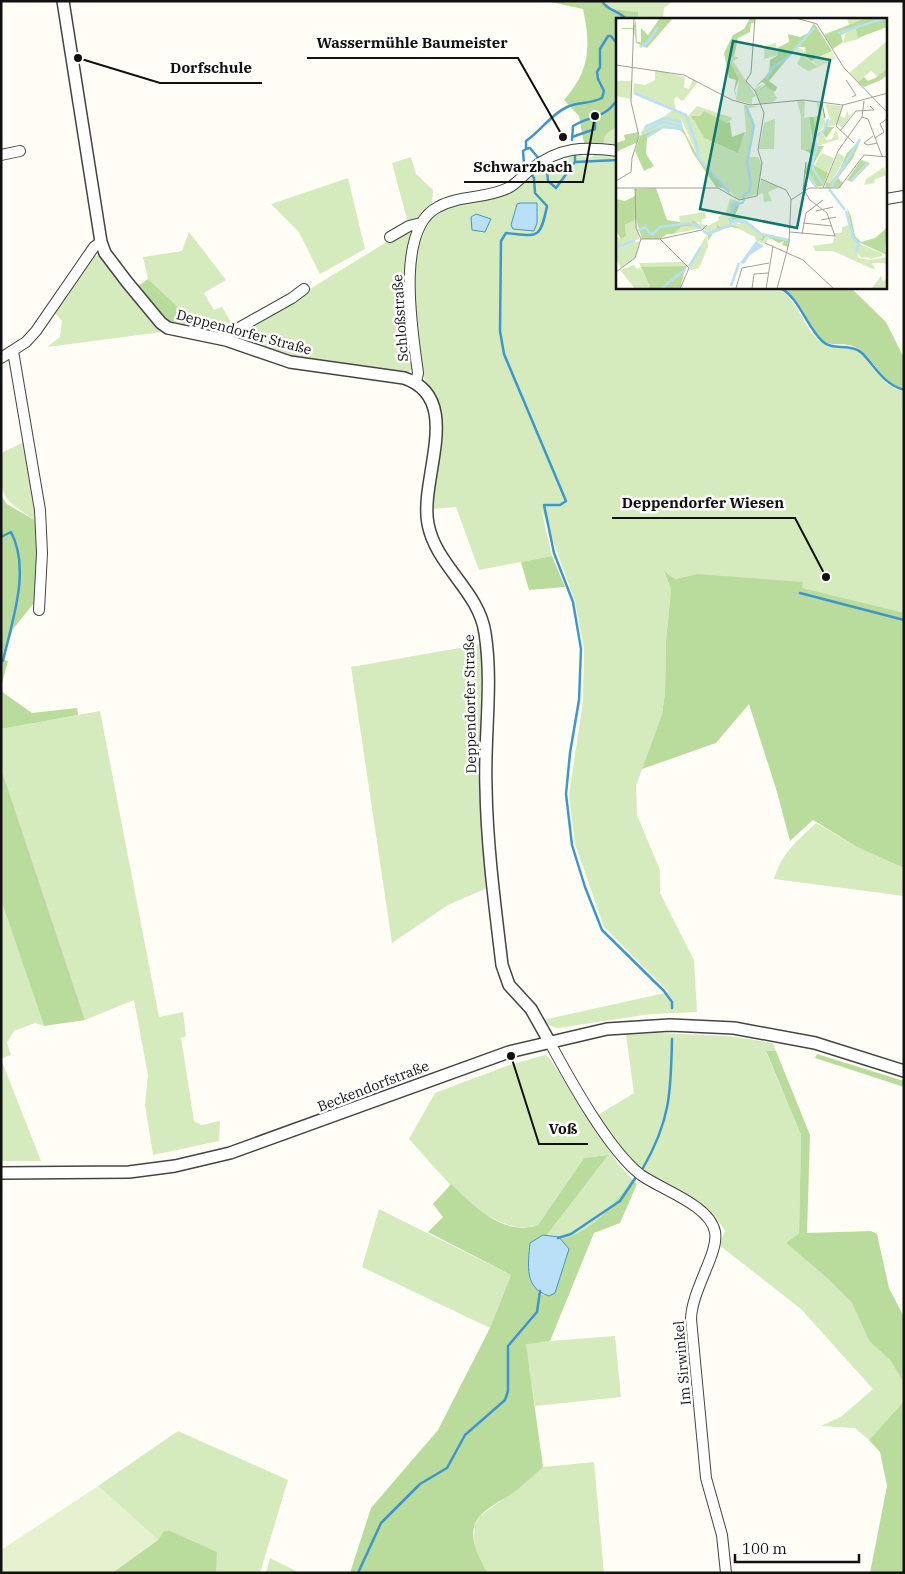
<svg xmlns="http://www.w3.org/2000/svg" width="905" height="1574" viewBox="0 0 905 1574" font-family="'IBM Plex Serif',serif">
	<rect width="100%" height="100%" fill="#fffdf5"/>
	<path fill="#d5ebbd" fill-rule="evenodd" d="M603,1H673L664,8L663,19H638V12L613,9Z
		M617,127V147L604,146C603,133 608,133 617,127Z
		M578,153L588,159L597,153L616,154L613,160L618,161V288H777C800,300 802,328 822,343C831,351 848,345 859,352C875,364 882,387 904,392V627L697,574L675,579L664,572L671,589L666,641L665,692L662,714L636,786L637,815L660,870V893L694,960L697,1012L651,1014L558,1028L550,1026L543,1020L669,992L604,927L575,844L569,795L583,701L584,649L575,601L541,508L552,556L479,570L456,507L432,509L434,477L442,434L441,412L423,376L415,311L414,278L420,235L429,219L445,208L501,196L546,166L559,172L564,168L569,155ZM473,215L491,219L482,233L471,227Z
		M411,157L416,174L433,190L432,204L418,219L408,223L392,163Z
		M348,178L365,249L320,274L299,232L271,204Z
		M408,229L414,230V367L407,374L295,359L233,339V336Z
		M189,232L226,280L204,293L214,310L222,307L234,327L225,331L203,330L148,279L143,257L182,251Z
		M101,255L162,332L47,347L60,337L62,321L55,313L94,256Z
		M26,441L36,521C0,496 1,500 1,453Z
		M482,644L479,785L487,888L448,905L392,943L351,667Z
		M100,711L159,1017L183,1012L186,1036L181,1038L194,1121L202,1125L220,1121L219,1141L153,1155L145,1105L148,1075L134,1000L85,1020L1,768V729Z
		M816,823L857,847L904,868V896L774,879C781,854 798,840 816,823Z
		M1,900L44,1026L35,1023L14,1031L7,1043L11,1055L1,1059L41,1161H1Z
		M657,1033L729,1036L773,1043L776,1051L766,1052L801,1135L799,1233L786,1243L828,1279L852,1303L869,1341L890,1360L904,1383V1401L869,1440L855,1428L821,1426L842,1416L873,1389L801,1309L719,1245L725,1231C709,1201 668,1189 641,1170C623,1156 610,1133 598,1115L634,1093L626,1035Z
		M545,1055L550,1059L618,1164L632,1179C616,1204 591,1232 561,1239L559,1237L546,1236L607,1155L584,1158L538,1225C491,1241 437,1169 409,1139L435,1093L509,1065Z
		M379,1209L511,1275L490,1328L362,1267Z
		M615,1336L621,1397L535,1406L525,1343Z
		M178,1431L288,1480L260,1573H216L215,1566L164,1531L158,1540L98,1486Z
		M594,1462L604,1573H488L477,1554L474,1539L475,1524L480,1516L516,1490L543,1467Z
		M270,1558L300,1573H266Z"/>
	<path fill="#b9dc9c" d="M546,1H603L613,9L638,12V19H618L617,127C608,133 603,133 604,146L584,143L579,116L564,100C590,71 591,46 583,9Z
		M148,279L203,330L169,324L137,287Z
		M782,288H851L886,322L904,358V389C879,382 875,357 855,347C845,342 830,347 822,340C806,325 801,298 782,288Z
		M1,496L7,504L36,521L38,555L34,603L13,629L3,660L8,661L1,687Z
		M552,556L565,587L529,590L521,562Z
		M664,571L675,579L697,574L803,582L802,588L904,613V868L857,847L813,820L790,841L777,792L749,704L716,743L642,769L662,714L665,692L666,641L671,589Z
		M1,691L32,713L77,708L78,715L1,729Z
		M1,768L85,1020L44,1026L1,900Z
		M766,1051H776L810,1135L807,1233L871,1231L877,1234L889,1288L904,1317V1383L890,1360L869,1341L852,1303L828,1279L786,1243L799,1233L801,1135Z
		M817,1054L904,1081V1087L815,1058Z
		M608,1155L546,1236L543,1235L538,1293L549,1296L569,1249L561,1239C591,1232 616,1204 632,1179L637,1184L620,1223L594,1233L550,1341L526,1344L543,1467C532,1477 521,1487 510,1495C500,1501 489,1507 481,1515C464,1531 479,1558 488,1573H350L371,1508L438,1430L490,1328L511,1275L428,1232L443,1217L433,1204L451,1184C474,1206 504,1237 538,1225L584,1158Z
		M904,1401V1573H870L887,1486L880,1452L869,1440Z
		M164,1531H170L217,1552L216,1573H112L158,1540Z"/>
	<path fill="#e6f2cf" d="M98,1486L158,1540L112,1573H1V1550Z"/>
	<path fill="#b9e0f7" stroke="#3f96cf" d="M520,203H537V223L534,231L513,229L511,225L517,204Z
		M476,214L491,219L485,232L472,230L471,217Z
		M543,1235L559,1237L569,1249L555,1293L549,1296C524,1288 528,1266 530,1243Z"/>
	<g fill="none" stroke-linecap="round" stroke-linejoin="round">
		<path stroke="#3f96cf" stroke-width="2.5" d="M602,1C607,11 619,10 626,19
			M618,65V67
			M572,137L595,129V116
			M572,140L573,126C593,114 603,120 618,99
			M526,149L530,148L539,159
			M575,153V162L618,160
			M542,164L547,171L548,181L556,188L575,162
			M526,168L524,164L523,151L526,149V141C541,131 550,115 567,107C578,102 590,104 602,98L604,91L598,79L597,72L600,67V49L608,36H611L618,45
			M530,172L534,178L535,193L547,206C540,241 537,236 506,233L501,241L500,331L504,354L566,501L560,505H544L554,553L573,602L581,649L579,700L570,753L566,794L572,845L585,887L602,930L664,991L672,1002V1008
			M780,288C799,297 806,326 822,341C832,351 851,343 862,353C876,367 883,384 904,390
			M1,537L11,532C31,570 12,621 3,661H1
			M800,593L904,620
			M643,1168C670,1121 671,1093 672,1039
			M558,1238L571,1234L620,1201L636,1177
			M358,1573L381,1523L420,1484L447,1468L465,1435L505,1400L508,1391V1346L537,1312L540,1291"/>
		<g stroke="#444" stroke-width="12">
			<path id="minor" d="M1,155L20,151
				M886,199L904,196
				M390,237L409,226L421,223
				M226,340L228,334L292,298L304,289
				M13,351L40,510L42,553L39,610
				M1,358L26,342L36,331L94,247L101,242
				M416,382L418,373C413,334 394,229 438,207C459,195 486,199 508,188C517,184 523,175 531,169C560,147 583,146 618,151
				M549,1041C569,1078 609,1151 641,1175C662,1190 710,1205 715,1232C719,1253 692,1289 691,1319L706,1478L722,1535L726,1573"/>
		</g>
		<g stroke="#444" stroke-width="14">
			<path id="tertiary" d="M63,1L101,242L105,253L127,282L161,323L168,328L226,340L290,362L404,378C465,398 419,479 428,524C436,566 479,591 485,633C493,684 484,737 486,788C487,847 495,906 502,965L509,985L531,1009L549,1041
				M1,1173L129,1172L175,1166L230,1153L509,1052L607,1029L670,1025L734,1028L815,1043L904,1071"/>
		</g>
		<use href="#minor" stroke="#fff" stroke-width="10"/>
		<use href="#tertiary" stroke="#fff" stroke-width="11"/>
	</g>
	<g text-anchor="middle" stroke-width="5" stroke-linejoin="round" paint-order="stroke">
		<g font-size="14" fill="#111" stroke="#fff">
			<text transform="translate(400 318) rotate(-94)" y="5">Schloßstraße</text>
			<text transform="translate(244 332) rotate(15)" y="5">Deppendorfer Straße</text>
			<text transform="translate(470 704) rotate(-91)" y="5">Deppendorfer Straße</text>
			<text transform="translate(373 1086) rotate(-21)" y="5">Beckendorfstraße</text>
			<text transform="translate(682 1363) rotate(-95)" y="5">Im Sirwinkel</text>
		</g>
	</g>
	<g transform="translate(616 18)">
		<rect width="271" height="271" fill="#fffdf5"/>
		<path d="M231,0H271L242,11L243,21L227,25L230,14L208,16L233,7ZM271,23V57L265,62L255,53L242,64L233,55ZM160,25L162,37L148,41L149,28ZM181,29L187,32V35L189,31L190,40L202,49L192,53L181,46L185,38L178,33ZM118,38L123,40L117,43L140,78L136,80V86L120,82L123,61L113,42ZM39,52L69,59L68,69L73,71L77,61L82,64L67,83L60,79L58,82L60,93L72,98L81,88L117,100L111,105L86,95L77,102L88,120L119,134H122L130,113L128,87L144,89L131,90L137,108L133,139H142L146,147L141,176L123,182L114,174L82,139L65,100L67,111L47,108L24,118L28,109L37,106L57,92L17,74L18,65L29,67L39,62ZM0,63H16L15,81L0,78ZM147,66L141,73L149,68L154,69L161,80L157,84L145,86L138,71ZM181,83H189L188,100L193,99L197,132H185V98ZM201,85L206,86L210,107L200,116L198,99L203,97ZM209,86L226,88L224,98L229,100L231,92L233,98L239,92L226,110L221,106L211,109L214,101ZM159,101L158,131H143L148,105ZM220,111L223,121L202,128L201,118L206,114L210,122L216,121ZM205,135L218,140L212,155L198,149ZM222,135L229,139L214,167L210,164ZM268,149L270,157L258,162L259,165L248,167L250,161ZM145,162L163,169L152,174L156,183L148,184L147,175L142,177L140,185ZM114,181L120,182L113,195L117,200L130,202L147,218L146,221L142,220L147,223L150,218L158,224L152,221L149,226L140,223L139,219L117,208V203L123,206L127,204L117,200L112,202L114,207L104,209L101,206V210L92,215L87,210L57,216L64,209L84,207L83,204L65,207L63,198L89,194L90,200L85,202L86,206L92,208L103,202L102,199L110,195ZM20,201L23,221L0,228V218L5,221L9,207ZM234,207L241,225L266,235V238L254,241L252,239L245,240L240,234L243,240L254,242L271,239V248L268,245H256L259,252L217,233H199L197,228L217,225L219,215H226V209ZM91,216L92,229L83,250L74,252L73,248ZM24,223L19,240L5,250L0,242V230ZM67,244L70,248L25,250L34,269L30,271H19L4,252L18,247L21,251L25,249L23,245ZM265,258L267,263L271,261V271H255Z" fill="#d5ebbd"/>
		<path d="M44,0H57L31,30L20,25L18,11H7L4,10H17L20,2L21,24H25V10L32,17ZM134,0H139L138,5H135L134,14L122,20L118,38L113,42L123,61L119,72L121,82L118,72L120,62L113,60L108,35L117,17L128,11ZM250,0H271V9L242,20L240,11L235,12L225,17L227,24L217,31L208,17ZM198,5L216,33L195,43L190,39L189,29H181L153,63L161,69L160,72L158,74L150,68L140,74L150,66L146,64L138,70L153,55L154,42L162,37L161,30L173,24L172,16L184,19L192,15ZM271,51V57L263,63L248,69L242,64L248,59L252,63L259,60ZM88,93L111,105L114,104L116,119L129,114L122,135L88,120L75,98H83ZM193,99H198L200,116L208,112L214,101L211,109H218L210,120L206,114L200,120L202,128H208L197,147L212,155L207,168L199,169L188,154L196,136L188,132L198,131ZM47,108L67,111L82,139L119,181L107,170L100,169L77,135L69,117L63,111L46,110L31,120L30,136L38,148L28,153L19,133L24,118ZM22,114V124L0,134V125L9,122L8,117ZM245,121L237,140L222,160L227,165L224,169L209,170L210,164L214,166L223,153L231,135ZM245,142L254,145L236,164L231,162ZM40,170L51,202L64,204L62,195L65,207L78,203L84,207L65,209L57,216H51L44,221H26L20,201L9,207L10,218L5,221L0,213V181L9,183L19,178V171ZM120,182L123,188L119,197L127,201L117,202L127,204L117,203L116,207L126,211L115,209L99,212L92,223V216L86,212L92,215L101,210V206L104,209L114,207L112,201L117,199L113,196ZM231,190L235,198L239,218L245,224L259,220L271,210L269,233L271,237L238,222ZM130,205L135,206L145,215L173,221L172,229L166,227L168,223L163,225L150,218L147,223L141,220L146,221L147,218ZM70,248L64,271H30L34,269L25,249Z" fill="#b9dc9c"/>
		<path d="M216,33L220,41L202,49L196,42Z" fill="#e6f2cf"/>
		<path d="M140,223L148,228L134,237L128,246L124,245Z" fill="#b9e0f7"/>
		<path fill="none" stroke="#b9e0f7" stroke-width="2.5" d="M222,15L270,0M24,29L32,24L42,9M150,61L156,50L172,39L198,10M18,75L70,97L81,128L82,139L113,174M29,109L48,100L65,104M26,115L47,104L66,108M31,119L47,109L67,111M191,152L200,169M235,163L252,144M207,166L197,151V140L201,131L199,119L208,112L212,101M215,169L244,121M213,171L229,192M128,183L127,177L133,174L135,164L131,145L138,108L130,88M123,184L117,187L115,203L130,204L145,216L172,222M116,193L119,187L128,184M230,193L237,220L243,226L240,234M22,212L30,209L33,215L37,216L44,209L74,205L85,210M87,213L92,216L115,207V203M0,229L19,223M73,248L85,229M115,268L123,245M39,271H45L70,251"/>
		<path fill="none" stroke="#a09f9a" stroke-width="1" d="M180,0L201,6L228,50L272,95M0,47L68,57L116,82L134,87L187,82L227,87L272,75M230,62L240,77L236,79M206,85L209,100M227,87L220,108L238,125M246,99L252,101L266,138M224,113L240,93L258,92L254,88M257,118L248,125L252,127L261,125M259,120L268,114L264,106L272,100M145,161L170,172L175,181L173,225L161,271M0,163L15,154L16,140L23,118L15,84L18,0M0,170H102L123,182L141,178L146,145L142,132L148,95L139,73L130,63L135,55L139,0M207,170L222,133L246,99L248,83M187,172L190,144M175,182L193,170H223L248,137L272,139M200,193L217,189M205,202L220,199M187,205L216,208M174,214L219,218L211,195L194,182L188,172M186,216L190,195L207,182M25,221H44L86,212L91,207M44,221L73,250L64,271M149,225L187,242L218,271M0,254L19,240L25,221L20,210L19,170M120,270L126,250L153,245M67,271H123M136,271L138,256L153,255M150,271L157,228"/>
		<path fill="#0f766e" fill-opacity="0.15" stroke="#0f766e" stroke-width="2.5" d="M117,23L214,42L181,210L84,191Z"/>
		<rect width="271" height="271" fill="none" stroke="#111" stroke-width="2.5"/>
	</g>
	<path fill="none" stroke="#111" stroke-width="2" d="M563 137L518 58H307M78 58L160 83H262M595 116L583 182H464M826 577L795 518H612M511 1056L539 1144H588"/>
	<g fill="#111" stroke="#fff" stroke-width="2">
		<circle cx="563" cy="137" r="5"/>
		<circle cx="78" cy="58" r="5"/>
		<circle cx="595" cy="116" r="5"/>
		<circle cx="826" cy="577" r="5"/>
		<circle cx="511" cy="1056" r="5"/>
	</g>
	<g font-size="15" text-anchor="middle" font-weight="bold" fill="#111" stroke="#fff" stroke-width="5" stroke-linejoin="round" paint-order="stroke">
		<text x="412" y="48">Wassermühle Baumeister</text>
		<text x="211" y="73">Dorfschule</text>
		<text x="523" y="172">Schwarzbach</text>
		<text x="703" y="508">Deppendorfer Wiesen</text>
		<text x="563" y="1134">Voß</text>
	</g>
	<rect width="905" height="1574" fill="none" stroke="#111111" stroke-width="5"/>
	<path d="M735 1554v8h124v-8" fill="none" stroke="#111111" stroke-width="2.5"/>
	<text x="742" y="1554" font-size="15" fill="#111111" stroke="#ffffff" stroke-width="4" paint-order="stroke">100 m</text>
</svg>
